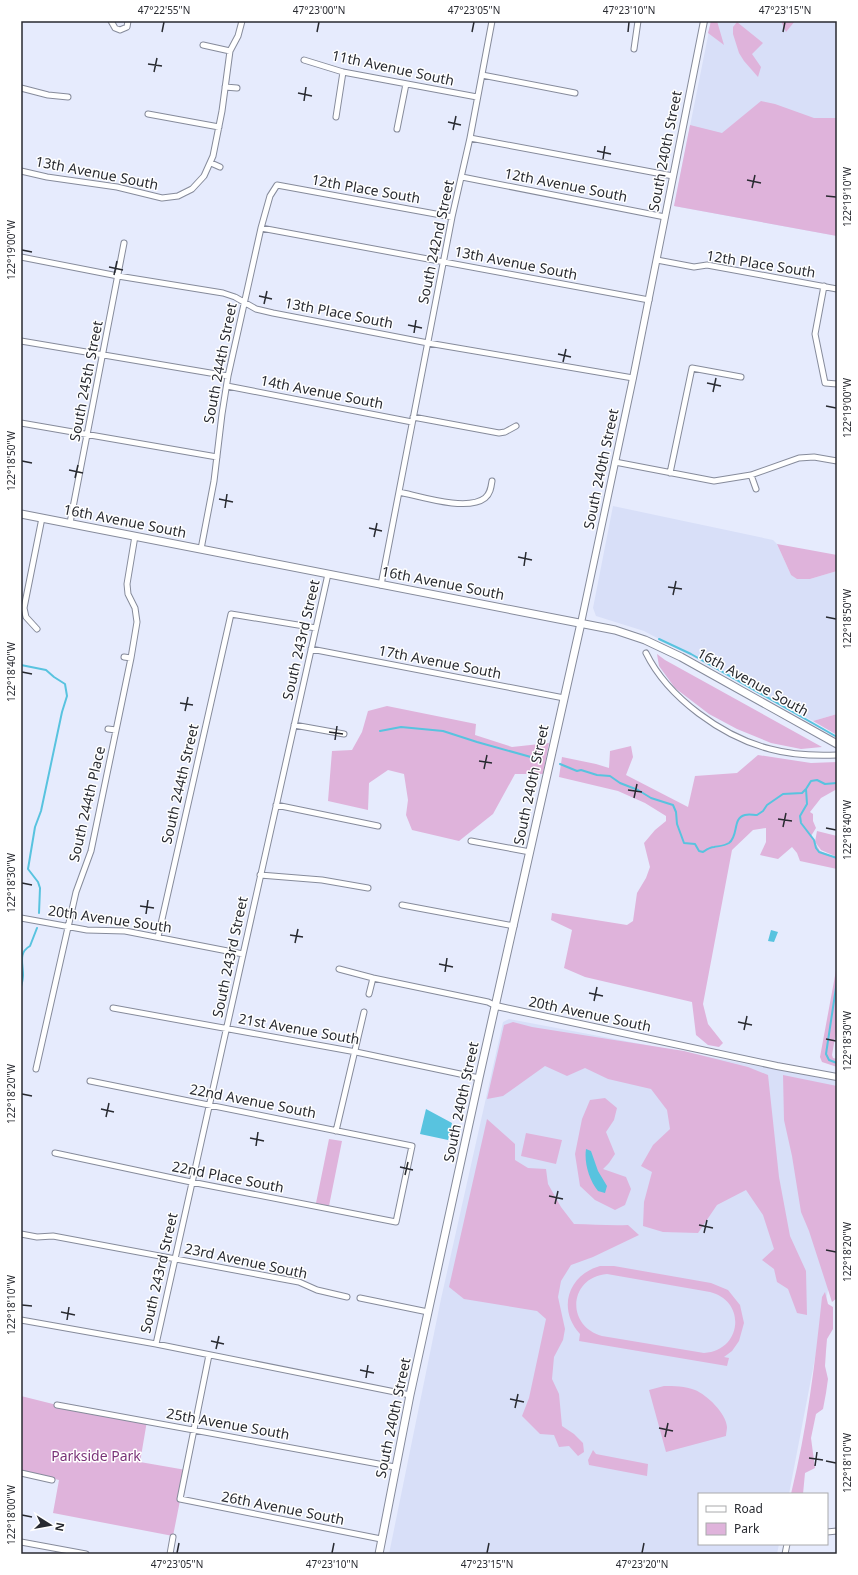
<svg xmlns="http://www.w3.org/2000/svg" width="858" height="1575" viewBox="0 0 858 1575" font-family="'Noto Sans',sans-serif">
	<rect width="100%" height="100%" fill="#e6ebfd"/>
	<path fill="#d8dff8" d="M711,21H837V236L674,206Z
		M613,506L773,540L777,544L791,575L810,579L837,571V714L813,721L644,631L596,616L593,608Z
		M509,1019L837,1081V1243L789,1494H699V1544H779L777,1554H389L441,1299L503,1022Z"/>
	<path fill="#dfb3db" fill-rule="evenodd" d="M711,21H717L724,45L708,33Z
		M781,21H795L786,32Z
		M737,22L763,43L752,54L761,67L758,77L744,61L739,53L733,34V27Z
		M761,101L775,104L814,118H837V236L674,206L690,125L722,133Z
		M777,544L837,555V571L810,579H797L791,575Z
		M657,654L665,660L822,747L801,749L771,743L737,729L709,714L675,688L659,666Z
		M387,706L476,724L475,735L512,747L549,743L543,774H515L493,814L459,841L412,830L406,815L408,800L404,774L388,770L369,783L368,810L328,801L332,751L352,750L362,732L368,711Z
		M837,714V735L813,721Z
		M631,746L633,757L626,775L688,807L695,776L737,773L758,755L811,763L837,762V789L821,798L810,812L813,814V821L816,828L811,836L820,851L837,858V869L800,861L797,853L792,847L778,859L760,855L766,842V828L753,830L732,850L703,1004L708,1024L723,1043L719,1047L708,1045L696,1035L692,1002L585,977L564,968L572,930L551,920L552,913L627,925L633,921L637,893L646,878L650,867L644,843L655,830L666,821V816L645,803L618,791L559,777L562,757L596,764L609,768L610,751Z
		M817,831L837,836V857L821,850L815,842Z
		M837,965V1026L832,1055L833,1058L837,1059V1067L822,1062L820,1057Z
		M513,1022L532,1027L684,1051L748,1067L768,1075L779,1177L790,1236L806,1271L807,1315L797,1313L788,1289L777,1282L774,1269L762,1260L774,1249L763,1215L746,1190L717,1205L698,1233L663,1232L643,1226L644,1202L652,1172L641,1166L653,1145L670,1129L667,1110L651,1089L608,1079L585,1068L567,1076L545,1066L503,1096L487,1099L504,1025Z
		M783,1075L837,1086V1298L832,1302L809,1231L801,1212L792,1156L784,1120Z
		M605,1098L617,1108L614,1120L606,1132L615,1154L609,1163L603,1169L626,1177L631,1189L625,1205L615,1210L595,1200L580,1186L575,1154L582,1119L590,1100Z
		M487,1119L515,1144V1160L528,1168L546,1169L548,1184L561,1207L574,1224C592,1224 610,1226 628,1225L639,1235L593,1257L571,1265L561,1281L558,1297L565,1329L563,1340L554,1357L552,1379L559,1394L562,1426L574,1434L583,1443L584,1452L578,1456L569,1446L559,1447L554,1435L540,1434L522,1416L529,1398L546,1319L537,1311L464,1299L449,1287Z
		M526,1133L562,1140L556,1164L521,1156Z
		M329,1139L342,1141L329,1206L316,1203Z
		M600,1266H614L711,1283L728,1290L740,1305L744,1323L739,1341L732,1351L724,1357L729,1358L727,1366L579,1341L580,1334C557,1309 568,1275 600,1266ZM607,1274L710,1292C747,1301 742,1351 704,1353L602,1336C565,1326 569,1277 607,1274Z
		M825,1292L828,1304L833,1307V1329L827,1339L826,1351L825,1366L828,1379L826,1393L823,1409L816,1414L811,1438L815,1468L805,1473L803,1494H791C807,1429 815,1364 822,1297Z
		M664,1386C674,1386 685,1386 695,1390C707,1395 726,1413 727,1427C727,1430 726,1433 726,1436L666,1452L649,1390Z
		M21,1396L57,1405L147,1421L140,1462L186,1470L173,1536L53,1513L59,1480L21,1471Z
		M593,1450L596,1454L648,1464L647,1476L589,1465L588,1460Z"/>
	<path fill="#58c3df" d="M771,930L778,932L774,942L768,941Z
		M426,1109L452,1123L448,1140L420,1134Z
		M586,1149L591,1151L598,1171L607,1186L605,1193L598,1191C589,1180 584,1163 586,1149Z"/>
	<g fill="none" stroke-linecap="round" stroke-linejoin="round">
		<path stroke="#58c3df" stroke-width="2" d="M659,639L691,654L837,737
			M21,665L46,670L54,677L65,684L67,696L62,712L41,811L35,827L28,869L38,882L40,888L39,913
			M380,731L401,727L443,731L477,742L538,759
			M560,764L577,771L581,770L597,775L610,776L620,783L638,790L651,798L673,805L676,812L677,824L684,843L695,844L699,851L703,852C706,850 710,847 714,847C719,846 724,846 729,843C739,836 732,818 745,815C749,814 753,815 757,815L763,811L767,805L783,794L802,793L806,789
			M837,783L825,784L817,780L811,781L806,789L807,804L800,816L801,823L814,840L816,848L819,852L837,858
			M837,981L826,1054L829,1060L837,1063
			M21,987C22,983 23,979 23,975C23,963 18,953 30,946L37,928"/>
		<g stroke="#868b9b" stroke-width="7">
			<path id="minor" d="M111,21L115,28L120,30L127,27L128,21
				M203,45L230,51
				M634,49L638,21
				M304,60L343,72L477,97
				M482,75L575,93
				M225,87L237,88
				M21,88L48,95L68,97
				M148,114L219,127
				M336,117L343,72
				M397,129L406,84
				M470,138L673,176
				M211,163L220,167
				M21,171L47,177L117,187L162,198L178,196L192,189L204,176L213,156L222,111L230,51L238,36L242,21
				M462,177L665,217
				M261,228L649,300
				M21,257L118,276L223,293L235,297L256,309L273,313L428,343L633,378
				M657,260L694,267L707,265L837,289
				M824,286L815,334L825,383L837,384
				M21,341L228,376
				M227,386L412,422
				M413,417L499,433L505,432L516,426
				M21,423L217,457
				M615,462L714,481L751,475L799,458L814,457L837,461
				M670,473L692,368L741,377
				M751,475L756,489
				M399,492C419,496 467,512 485,498C490,494 491,488 492,481
				M70,523L124,243
				M201,549L214,481L222,414L228,376L261,228L270,196L277,185L452,217
				M381,585L452,217L470,138L492,21
				M37,629L26,617L24,608L42,518
				M311,649L564,698
				M646,653C668,698 723,737 770,749C792,755 815,756 837,755
				M124,657L131,658
				M294,725L344,734
				M108,729L116,730
				M276,805L378,826
				M471,841L530,852
				M260,875L322,880L368,888
				M402,905L514,926
				M21,918L87,930L125,931L243,954
				M158,937L231,614L316,628
				M339,969L373,978L488,1002L496,1006
				M369,994L373,978
				M113,1008L356,1052L479,1078
				M36,1069L76,892L91,851L131,658L137,622L135,608L128,594L127,584L135,536
				M336,1131L364,1012
				M55,1153L191,1182L396,1222L412,1146L90,1081
				M21,1234L37,1237L53,1236L299,1282L317,1290L347,1297
				M360,1298L428,1312
				M21,1320L156,1344L410,1395
				M156,1344L328,574
				M209,1355L180,1499L381,1539
				M57,1405L395,1467
				M21,1473L52,1480
				M827,1532L837,1531
				M21,1542L86,1554
				M170,1554L173,1537
				M785,1554L787,1544"/>
		</g>
		<g stroke="#868b9b" stroke-width="8">
			<path id="tertiary" d="M581,623L633,378L704,21
				M496,1006L777,1066L837,1077"/>
		</g>
		<g stroke="#868b9b" stroke-width="9">
			<path id="secondary" d="M21,514L615,630L645,640L681,657L837,744
				M379,1554L410,1395L479,1078L581,623"/>
		</g>
		<use href="#minor" stroke="#fff" stroke-width="5"/>
		<use href="#tertiary" stroke="#fff" stroke-width="6"/>
		<use href="#secondary" stroke="#fff" stroke-width="7"/>
	</g>
	<path fill="none" stroke="#282a30" stroke-width="1.5" d="M162,32L164,22M317,32L319,22M472,32L474,22M628,32L629,22M783,32L785,22M148,64L162,66M154,72L157,58M298,93L312,96M304,101L306,87M448,122L461,125M453,130L456,116M597,151L611,154M603,159L605,146M747,180L761,183M752,188L755,175M826,196L836,197M22,250L32,252M109,267L123,270M114,275L117,261M259,296L272,299M264,304L267,291M408,325L422,328M414,333L416,320M558,354L571,357M563,362L566,349M707,383L721,386M713,392L716,378M826,406L836,408M22,461L32,463M69,470L83,473M75,478L78,465M219,499L233,502M225,508L227,494M369,528L382,531M374,537L377,523M518,557L532,560M524,566L526,552M668,587L682,589M673,595L676,581M826,617L836,619M22,672L32,674M180,703L193,705M185,711L188,697M329,732L343,734M335,740L337,726M479,761L492,763M484,769L487,755M628,790L642,792M634,798L637,784M778,819L792,821M783,827L786,813M826,828L836,830M22,883L32,885M140,906L154,908M146,914L148,900M290,935L303,937M295,943L298,929M439,964L453,967M445,972L447,958M589,993L603,996M594,1001L597,987M738,1022L752,1025M744,1030L747,1016M826,1039L836,1041M22,1094L32,1096M101,1109L114,1112M106,1117L109,1103M250,1138L264,1141M256,1146L258,1132M400,1167L413,1170M405,1175L408,1162M549,1196L563,1199M555,1204L558,1191M699,1225L713,1228M704,1233L707,1220M826,1250L836,1252M22,1305L32,1306M61,1312L75,1315M67,1320L69,1307M211,1341L224,1344M216,1349L219,1336M360,1370L374,1373M366,1378L368,1365M510,1399L524,1402M515,1408L518,1394M659,1428L673,1431M665,1437L668,1423M809,1458L823,1460M826,1461L836,1463M815,1466L817,1452M22,1515L32,1517M177,1553L179,1543M332,1553L334,1543M487,1553L489,1543M642,1553L644,1543"/>
	<g text-anchor="middle" stroke-width="3" stroke-linejoin="round" paint-order="stroke">
		<g font-size="14" fill="#282a30" stroke="#fff">
			<text transform="translate(393 68) rotate(12)" y="5">11th Avenue South</text>
			<text transform="translate(665 151) rotate(-79)" y="5">South 240th Street</text>
			<text transform="translate(97 173) rotate(11)" y="5">13th Avenue South</text>
			<text transform="translate(566 185) rotate(11)" y="5">12th Avenue South</text>
			<text transform="translate(366 189) rotate(10)" y="5">12th Place South</text>
			<text transform="translate(436 242) rotate(-78)" y="5">South 242nd Street</text>
			<text transform="translate(516 263) rotate(11)" y="5">13th Avenue South</text>
			<text transform="translate(761 264) rotate(9)" y="5">12th Place South</text>
			<text transform="translate(339 313) rotate(11)" y="5">13th Place South</text>
			<text transform="translate(220 363) rotate(-79)" y="5">South 244th Street</text>
			<text transform="translate(86 381) rotate(-79)" y="5">South 245th Street</text>
			<text transform="translate(322 392) rotate(11)" y="5">14th Avenue South</text>
			<text transform="translate(601 469) rotate(-78)" y="5">South 240th Street</text>
			<text transform="translate(125 521) rotate(11)" y="5">16th Avenue South</text>
			<text transform="translate(443 583) rotate(11)" y="5">16th Avenue South</text>
			<text transform="translate(301 640) rotate(-77)" y="5">South 243rd Street</text>
			<text transform="translate(440 662) rotate(11)" y="5">17th Avenue South</text>
			<text transform="translate(753 682) rotate(29)" y="5">16th Avenue South</text>
			<text transform="translate(180 784) rotate(-77)" y="5">South 244th Street</text>
			<text transform="translate(531 785) rotate(-78)" y="5">South 240th Street</text>
			<text transform="translate(87 804) rotate(-77)" y="5">South 244th Place</text>
			<text transform="translate(110 919) rotate(8)" y="5">20th Avenue South</text>
			<text transform="translate(230 957) rotate(-78)" y="5">South 243rd Street</text>
			<text transform="translate(590 1014) rotate(12)" y="5">20th Avenue South</text>
			<text transform="translate(299 1029) rotate(10)" y="5">21st Avenue South</text>
			<text transform="translate(253 1101) rotate(11)" y="5">22nd Avenue South</text>
			<text transform="translate(461 1102) rotate(-78)" y="5">South 240th Street</text>
			<text transform="translate(228 1177) rotate(11)" y="5">22nd Place South</text>
			<text transform="translate(246 1261) rotate(12)" y="5">23rd Avenue South</text>
			<text transform="translate(159 1273) rotate(-77)" y="5">South 243rd Street</text>
			<text transform="translate(393 1418) rotate(-78)" y="5">South 240th Street</text>
			<text transform="translate(228 1424) rotate(10)" y="5">25th Avenue South</text>
			<text transform="translate(283 1508) rotate(11)" y="5">26th Avenue South</text>
		</g>
		<g font-size="14" fill="#7a3277" stroke="#fff">
			<text x="96" y="1461">Parkside Park</text>
		</g>
	</g>
	<rect width="858" height="1575" fill="none" stroke="#ffffff" stroke-width="44"/>
	<rect x="698" y="1493" width="130" height="52" fill="#ffffff" stroke="#a9aaac"/>
	<rect x="706" y="1506" width="20" height="6" fill="#ffffff" stroke="#a9aaac"/>
	<text x="734" y="1513" font-size="12" fill="#282a30">Road</text>
	<rect x="706" y="1523" width="20" height="12" fill="#dfb3db" stroke="#a9aaac"/>
	<text x="734" y="1533" font-size="12" fill="#282a30">Park</text>
	<g transform="translate(50 1525) rotate(101)" stroke="#ffffff" stroke-width="3" paint-order="stroke">
	<path d="M0-3L7 15L0 10L-7 15Z" fill="#282a30"/>
	<text y="-6" font-size="11" font-weight="bold" text-anchor="middle" fill="#282a30">N</text>
	</g>
	<rect x="22" y="22" width="814" height="1531" fill="none" stroke="#282a30" stroke-width="1.5"/>
	<g font-size="10" text-anchor="middle" fill="#282a30">
		<text x="164" y="14">47°22'55"N</text>
		<text x="319" y="14">47°23'00"N</text>
		<text x="474" y="14">47°23'05"N</text>
		<text x="629" y="14">47°23'10"N</text>
		<text x="785" y="14">47°23'15"N</text>
		<text transform="translate(847 197) rotate(-90)" y="4">122°19'10"W</text>
		<text transform="translate(11 250) rotate(-90)" y="4">122°19'00"W</text>
		<text transform="translate(847 408) rotate(-90)" y="4">122°19'00"W</text>
		<text transform="translate(11 461) rotate(-90)" y="4">122°18'50"W</text>
		<text transform="translate(847 619) rotate(-90)" y="4">122°18'50"W</text>
		<text transform="translate(11 672) rotate(-90)" y="4">122°18'40"W</text>
		<text transform="translate(847 830) rotate(-90)" y="4">122°18'40"W</text>
		<text transform="translate(11 883) rotate(-90)" y="4">122°18'30"W</text>
		<text transform="translate(847 1041) rotate(-90)" y="4">122°18'30"W</text>
		<text transform="translate(11 1094) rotate(-90)" y="4">122°18'20"W</text>
		<text transform="translate(847 1252) rotate(-90)" y="4">122°18'20"W</text>
		<text transform="translate(11 1305) rotate(-90)" y="4">122°18'10"W</text>
		<text transform="translate(847 1463) rotate(-90)" y="4">122°18'10"W</text>
		<text transform="translate(11 1515) rotate(-90)" y="4">122°18'00"W</text>
		<text x="177" y="1568">47°23'05"N</text>
		<text x="332" y="1568">47°23'10"N</text>
		<text x="487" y="1568">47°23'15"N</text>
		<text x="642" y="1568">47°23'20"N</text>
	</g>
</svg>
